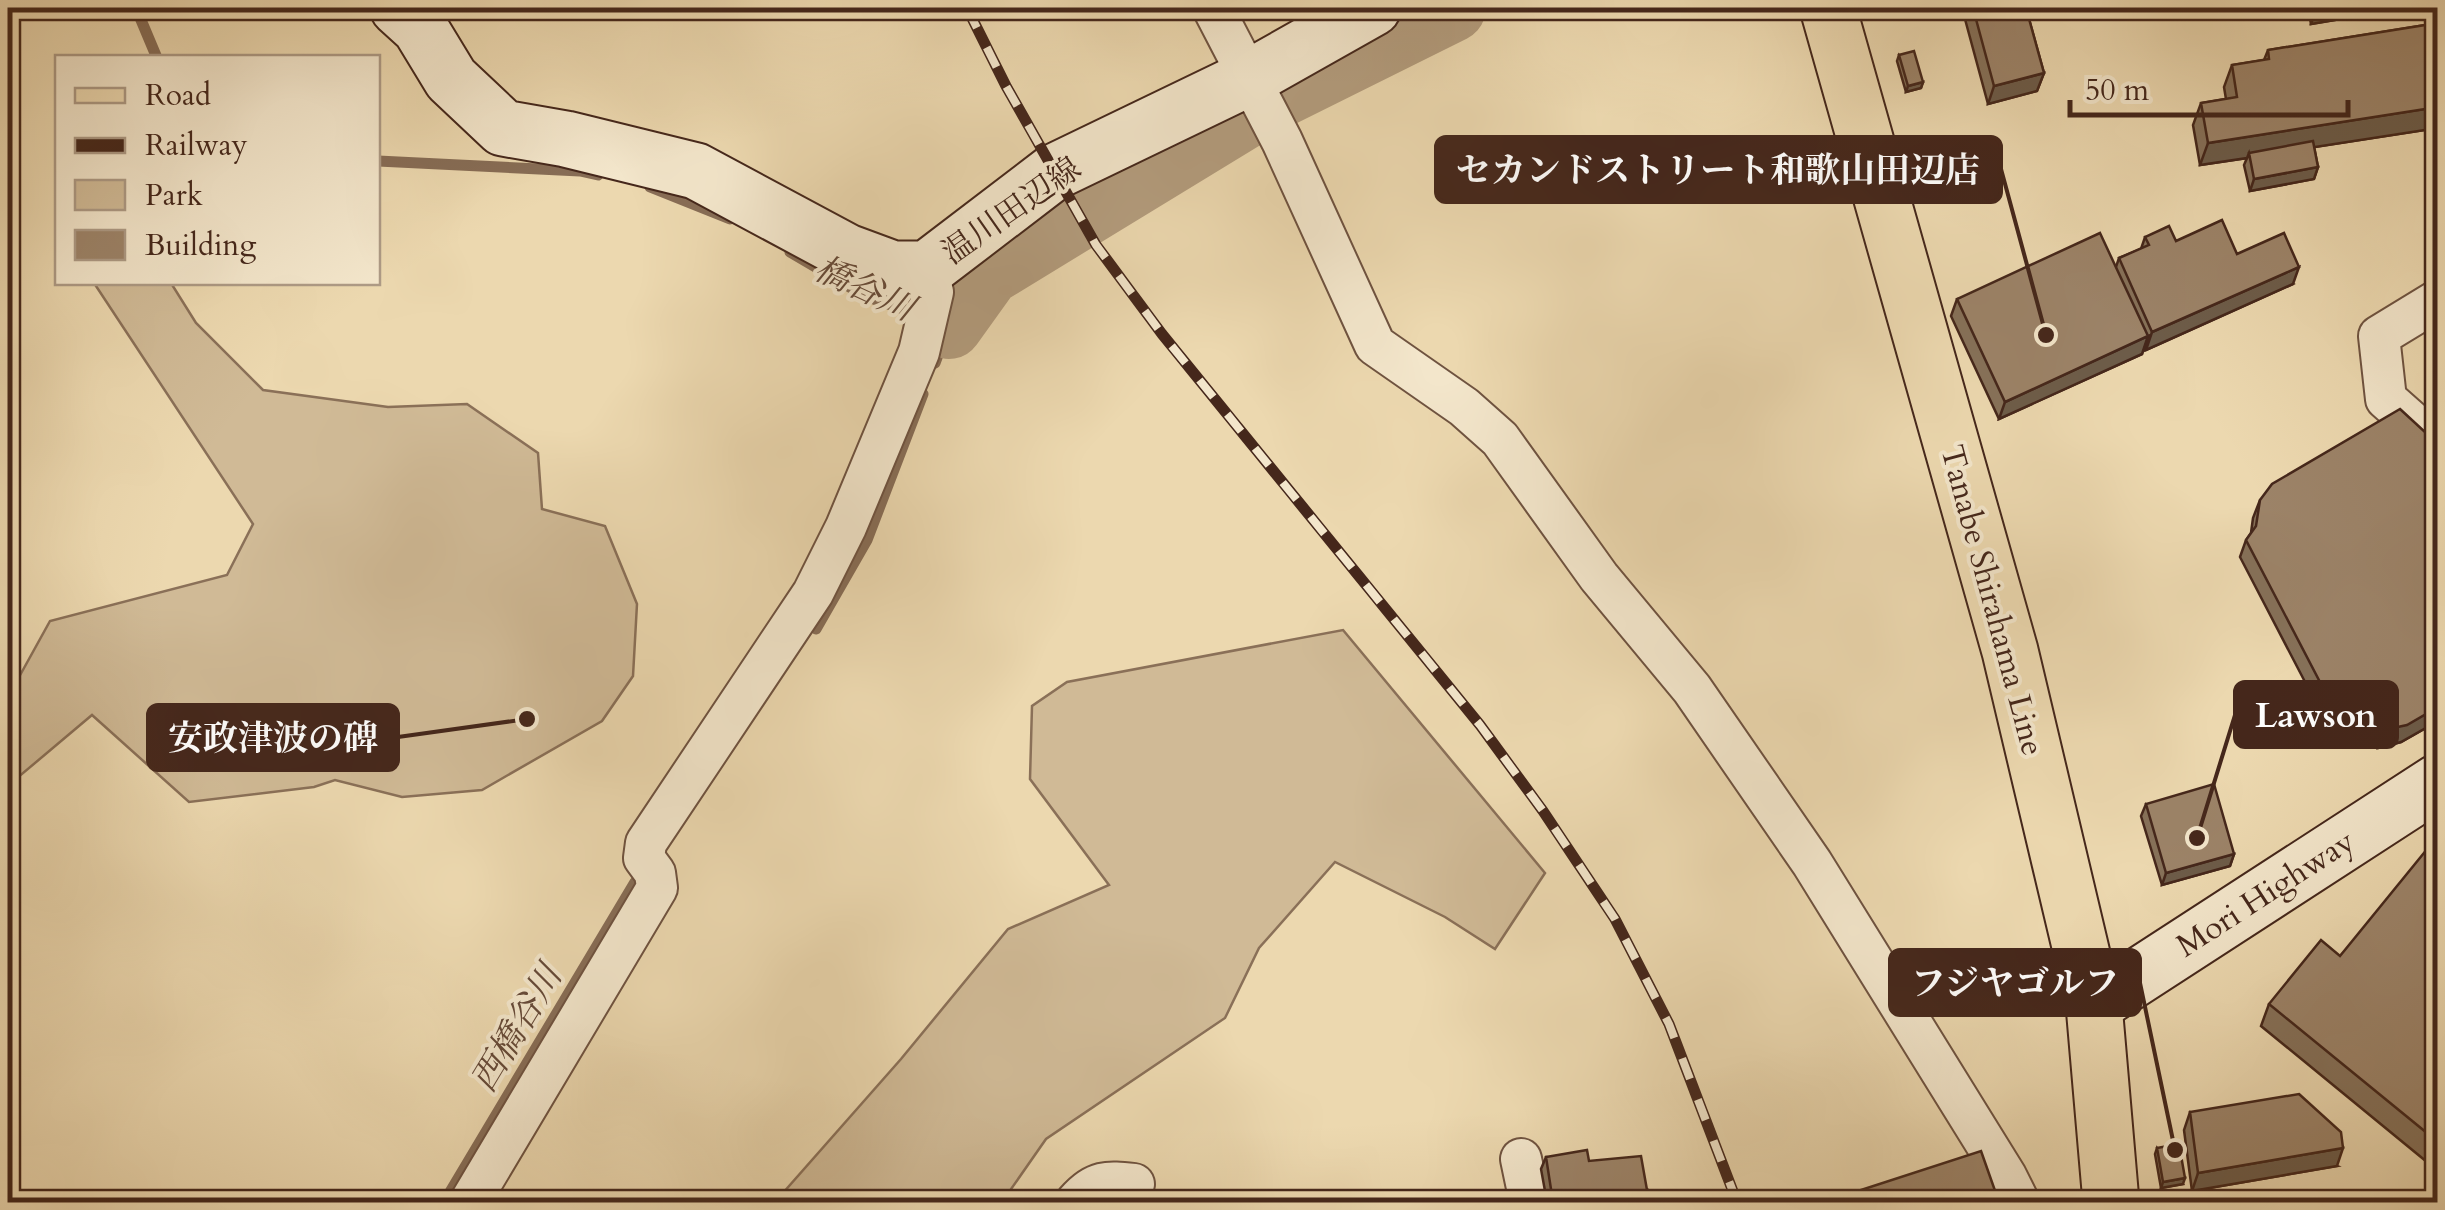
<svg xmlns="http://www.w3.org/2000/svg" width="2445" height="1210" viewBox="0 0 2445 1210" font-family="Cardo,'Noto Serif JP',serif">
	<rect width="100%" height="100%" fill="#ecd8af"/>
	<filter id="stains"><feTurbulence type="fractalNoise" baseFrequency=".002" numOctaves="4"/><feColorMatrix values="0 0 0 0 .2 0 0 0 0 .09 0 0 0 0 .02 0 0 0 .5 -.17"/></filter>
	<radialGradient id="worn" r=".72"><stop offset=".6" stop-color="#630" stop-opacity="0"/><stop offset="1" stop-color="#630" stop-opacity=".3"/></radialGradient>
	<path fill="#d0ba96" stroke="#8a7058" stroke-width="2.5" d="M94,283H171L196,323L263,390L388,407L467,404L538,453L542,509L605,526L637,604L633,676L602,721L482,790L402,797L335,780L314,787L189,802L92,715L16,779L8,782V697L50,621L227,575L253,524Z
		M1343,630L1545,873L1495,949L1445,917L1335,862L1259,948L1225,1018L1046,1139L1002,1202H775L901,1059L1008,929L1109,885L1030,779L1032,706L1067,682Z"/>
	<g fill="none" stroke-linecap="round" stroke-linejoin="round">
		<path stroke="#876d56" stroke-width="11" d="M136,8L157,58
			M378,161L580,171L598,175
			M650,187L730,219
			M790,252L865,296L949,325L935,363
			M816,629L867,540L923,394
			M444,1202L635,882"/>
		<path stroke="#b39c7d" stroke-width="68" d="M949,325L987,272L1279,94L1452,8"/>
		<g stroke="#6f5340" stroke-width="44">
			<path id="street" d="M1213,8L1282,141L1375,345L1464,407L1500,439L1599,577L1692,689L1812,863L2006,1176L2019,1202
				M2438,300L2379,336L2386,399L2438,445
				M1521,1159L1530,1202
				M470,1202L657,888L655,873L644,858L646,843L813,593L846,527L919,352L933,292L927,269
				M1076,1202C1095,1180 1107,1181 1134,1184"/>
		</g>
		<g stroke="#45271b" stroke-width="59">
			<path id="secondary" d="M398,8L420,28L451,79L503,128L566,139L696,171L847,252L893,269H927L1054,172L1249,78L1373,8
				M2094,1005L2438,782"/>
		</g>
		<g stroke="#45271b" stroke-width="59">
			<path id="primary" d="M1828,8L2010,651L2094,1005L2111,1202"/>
		</g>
		<use href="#street" stroke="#f3e6cb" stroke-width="40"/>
		<use href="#secondary" stroke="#f3e6cb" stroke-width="55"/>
		<use href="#primary" stroke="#ecd8af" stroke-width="55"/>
		<g stroke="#45271b" stroke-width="11">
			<path id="rail" d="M967,8L1006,86L1096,245L1162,334L1480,725L1543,811L1615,919L1669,1024L1737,1202"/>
		</g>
		<use href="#rail" stroke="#f3e6cb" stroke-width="8" stroke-dasharray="22" stroke-linecap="butt"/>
	</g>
	<path fill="#867159" stroke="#45271b" stroke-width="2.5" d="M1962,8H2026L2044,73L2037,91L1988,104Z
		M2308,8H2406L2311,24Z
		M2438,23V128L2314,147L2318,167L2314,179L2250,191L2244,165L2247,158L2200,165L2193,125L2201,103L2226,99L2224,87L2232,65L2264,60L2268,50Z
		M1899,55L1923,82L1921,88L1906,92L1897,61Z
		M2145,237L2176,241L2237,254L2293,284L2146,350L2144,346L2142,354L1999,419L1951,316L1957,299L2116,267L2119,258L2141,249Z
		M2438,444V721L2401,742L2378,748L2347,743L2328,726L2240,557L2246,540L2251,533L2253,518L2260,500Z
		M2146,804L2234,854L2230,866L2162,885L2141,816Z
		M2438,856V1171L2261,1026L2269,1004L2340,956Z
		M2190,1112L2337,1166L2192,1191L2184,1130Z
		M2157,1148L2183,1184L2161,1188L2155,1154Z
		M1546,1157L1589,1161L1647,1190L1645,1195L1646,1202H1547L1541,1169Z"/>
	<path fill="#6d5c49" stroke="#45271b" stroke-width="2.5" d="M2317,8H2406L2311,24Z
		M2044,73L2037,91L1988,104L1994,86Z
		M1923,82L1921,88L1906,92L1908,86Z
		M2438,107V128L2250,157L2249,153L2247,158L2200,165L2208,143Z
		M2318,167L2314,179L2250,191L2254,179Z
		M2299,267L2293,284L2146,350L2152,332Z
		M2148,336L2142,354L1999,419L2005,402Z
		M2438,707V721L2401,742L2378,748L2384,730Z
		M2234,854L2230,866L2162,885L2166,873Z
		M2343,1148L2337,1166L2192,1191L2198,1173Z
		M2185,1178L2183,1184L2161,1188L2163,1182Z
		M1647,1190L1642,1202H1570Z"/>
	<path fill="#9c8368" stroke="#45271b" stroke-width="2.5" d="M1973,8H2026L2044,73L1994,86Z
		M2438,23V107L2208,143L2201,103L2237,97L2232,65L2269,59L2268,50Z
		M1914,51L1923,82L1908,86L1899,55Z
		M2313,141L2318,167L2254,179L2249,153Z
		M2222,220L2237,254L2284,233L2299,267L2152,332L2119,258L2149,245L2145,237L2169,226L2176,241Z
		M2100,233L2148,336L2005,402L1957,299Z
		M2400,409L2438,444V707L2407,725L2384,730L2353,725L2334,709L2246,540L2256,526L2260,500L2272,484Z
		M2214,784L2234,854L2166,873L2146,804Z
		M2428,848L2438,856V1142L2269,1004L2321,940L2340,956Z
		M2299,1094L2341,1132L2343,1148L2198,1173L2190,1112Z
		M2179,1144L2185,1178L2163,1182L2157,1148Z
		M1587,1150L1589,1161L1641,1156L1647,1190L1570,1202H1553L1546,1157Z
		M1981,1151L1999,1202H1824Z
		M1645,1194L1646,1202H1594Z"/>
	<g text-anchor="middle" stroke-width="8" stroke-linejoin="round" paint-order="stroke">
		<g font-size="32" fill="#45271b" stroke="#f3e6cb">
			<text transform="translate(1011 210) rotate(-35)" y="11">温川田辺線</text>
			<text transform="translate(1993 600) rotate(75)" y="11">Tanabe Shirahama Line</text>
			<text transform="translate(2265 893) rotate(-33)" y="11">Mori Highway</text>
		</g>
		<g font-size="35" font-style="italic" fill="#664a38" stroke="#f3e6cb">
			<text transform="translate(865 288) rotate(25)" y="12">橋谷川</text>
			<text transform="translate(516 1028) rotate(-59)" y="12">西橋谷川</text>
		</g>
	</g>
	<path fill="none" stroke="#45271b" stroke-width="4" d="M2046 335L2001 169M2197 838L2235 715M527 719L398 737M2175 1150L2140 983"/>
	<g fill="#45271b" stroke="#f3e6cb" stroke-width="4">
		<circle cx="2046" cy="335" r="10"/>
		<circle cx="2197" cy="838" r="10"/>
		<circle cx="527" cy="719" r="10"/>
		<circle cx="2175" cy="1150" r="10"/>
	</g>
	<g fill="#45271b" stroke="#45271b" stroke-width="4">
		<rect x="1436" y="137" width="565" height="65" rx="10"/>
		<rect x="2235" y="682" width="162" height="65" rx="10"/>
		<rect x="148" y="705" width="250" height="65" rx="10"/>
		<rect x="1890" y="950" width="250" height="65" rx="10"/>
	</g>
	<g font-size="35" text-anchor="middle" font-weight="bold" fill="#fff">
		<text x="1718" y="182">セカンドストリート和歌山田辺店</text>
		<text x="2316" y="727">Lawson</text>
		<text x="273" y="750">安政津波の碑</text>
		<text x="2015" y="995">フジヤゴルフ</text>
	</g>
	<rect width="2445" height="1210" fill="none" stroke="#ecd8af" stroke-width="40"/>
	<rect x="10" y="10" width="2425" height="1190" fill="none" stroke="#45271b" stroke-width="5"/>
	<rect x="20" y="20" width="2405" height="1170" fill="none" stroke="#45271b" stroke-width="2.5"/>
	<rect x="55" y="55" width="325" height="230" fill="#f3e6cb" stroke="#ad9a85" stroke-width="2.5"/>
	<rect x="75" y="88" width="50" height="15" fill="#ecd8af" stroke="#ad9a85" stroke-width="2.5"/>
	<text x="145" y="105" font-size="30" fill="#45271b">Road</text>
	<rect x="75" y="138" width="50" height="15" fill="#45271b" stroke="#ad9a85" stroke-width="2.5"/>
	<text x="145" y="155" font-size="30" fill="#45271b">Railway</text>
	<rect x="75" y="180" width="50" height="30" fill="#d0ba96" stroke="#ad9a85" stroke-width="2.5"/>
	<text x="145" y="205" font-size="30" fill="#45271b">Park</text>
	<rect x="75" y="230" width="50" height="30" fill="#9c8368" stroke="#ad9a85" stroke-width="2.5"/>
	<text x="145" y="255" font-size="30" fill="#45271b">Building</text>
	<path d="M2070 100v15h278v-15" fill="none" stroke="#45271b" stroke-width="5"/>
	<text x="2085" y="100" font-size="30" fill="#45271b" stroke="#f3e6cb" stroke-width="8" paint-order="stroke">50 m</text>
	<rect width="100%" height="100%" filter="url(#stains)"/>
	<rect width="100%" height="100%" fill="url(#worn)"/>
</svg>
